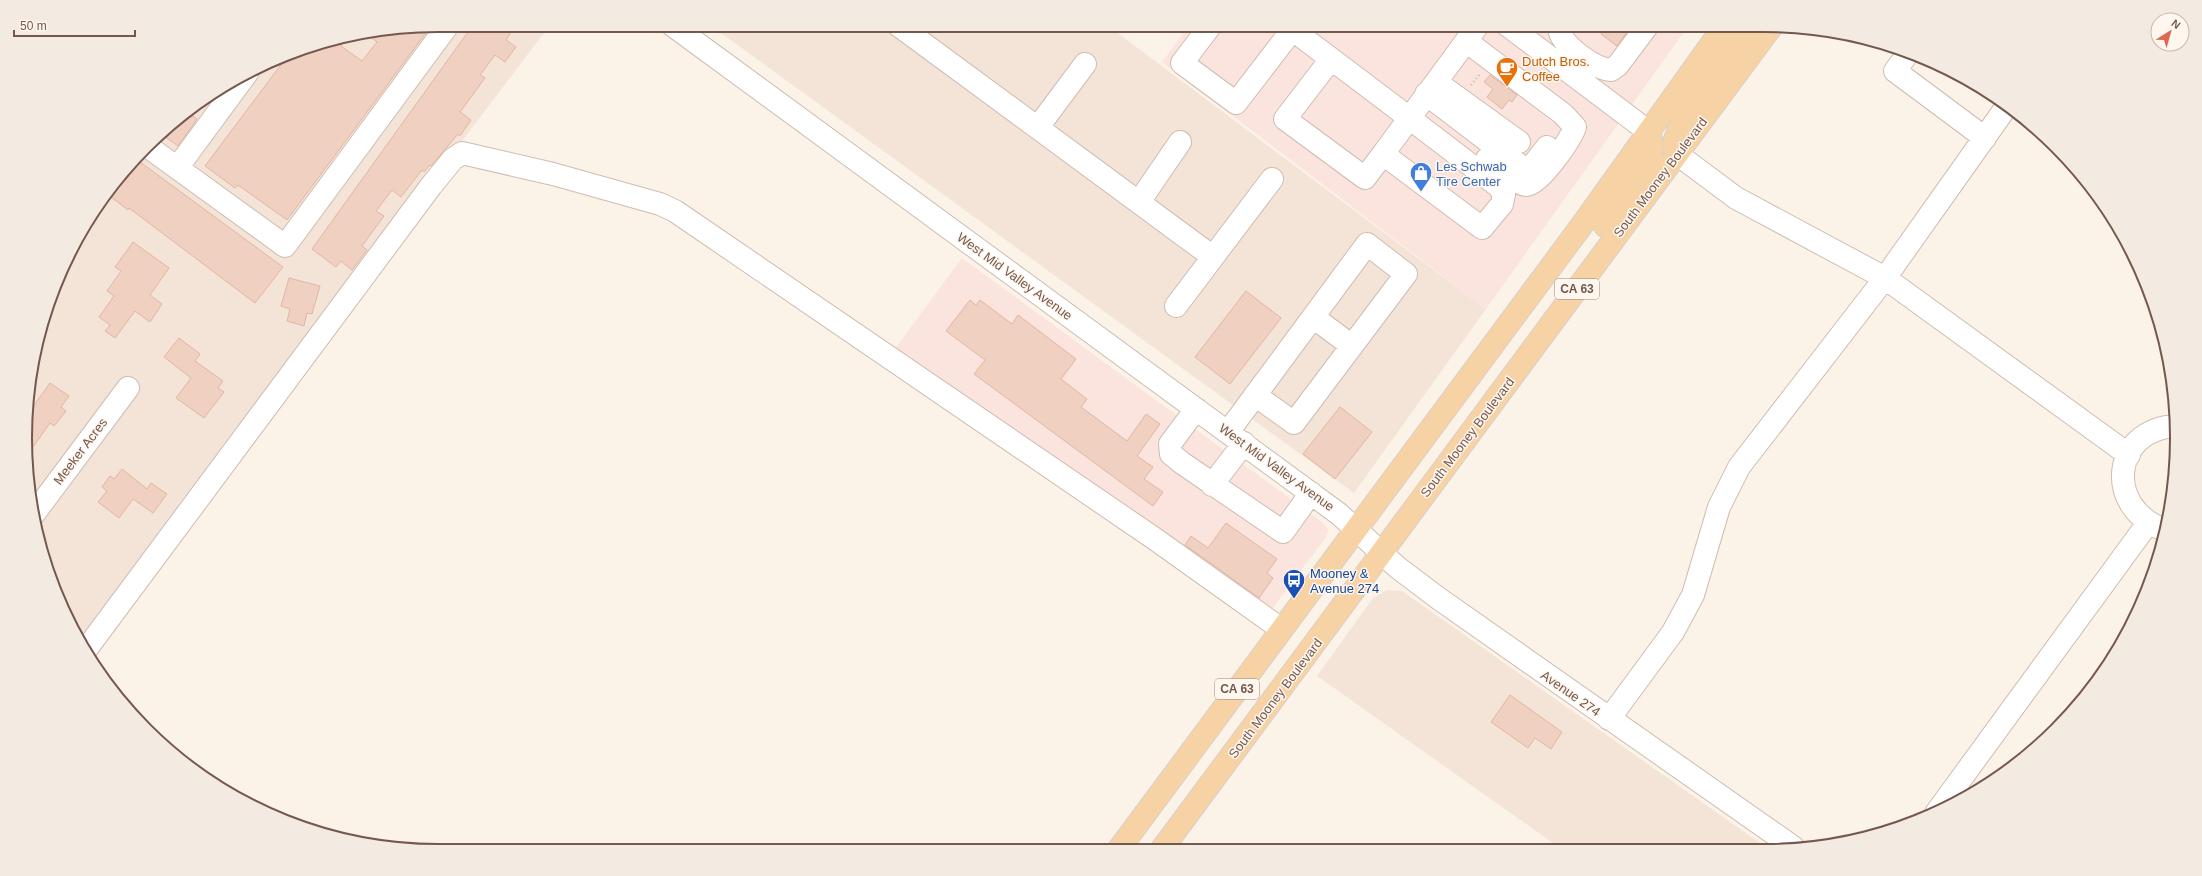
<svg xmlns="http://www.w3.org/2000/svg" width="2202" height="876" viewBox="0 0 2202 876" font-family="Helvetica,sans-serif">
	<rect width="100%" height="100%" fill="#fcf3e8"/>
	<path fill="#f3e4d7" d="M438,25H550L80,645L47,571L33,518L25,438L29,384L47,305L80,232L127,166L166,127L232,80L305,47L358,33Z
		M710,25H1107L1486,309L1354,493Z
		M1387,590L1402,591L1767,848H1560L1317,676L1373,598Z"/>
	<path fill="#fbe4dd" d="M1189,25H1689L1486,309L1162,62Z
		M962,258L1322,522L1329,530L1326,537L1269,613L891,354Z"/>
	<path fill="#f0d0c1" stroke="#e2b6a2" d="M473,25H497L510,34L506,40L516,47L505,62L495,55L480,75L485,78L460,112L471,120L460,136L458,134L431,166L430,165L424,172L422,170L401,197L392,190L376,211L384,216L362,246L367,250L352,270L341,261L336,267L312,249Z
		M1608,25H1632L1617,46L1601,34Z
		M431,26L287,220L238,185L235,188L205,166L289,54L305,47L349,35L341,46L362,61L377,42L364,32Z
		M1490,75L1517,95L1512,102L1509,100L1502,109L1487,97L1493,89L1484,82Z
		M187,112L197,119L178,146L160,133Z
		M140,162L283,267L255,303L129,208L128,210L107,194L120,176L126,180Z
		M133,242L169,268L150,295L162,304L150,322L135,311L115,338L105,331L110,325L99,317L114,296L107,291L121,271L115,267Z
		M289,278L320,286L312,314L307,313L304,326L287,321L290,309L281,306Z
		M1246,291L1281,318L1230,384L1195,357Z
		M970,300L976,305L980,300L1012,324L1018,315L1076,359L1061,379L1087,399L1081,407L1127,441L1146,414L1160,424L1137,456L1153,467L1144,479L1163,492L1153,506L974,374L985,360L946,331Z
		M179,338L200,354L195,361L223,381L218,388L224,392L204,418L176,398L191,378L164,357Z
		M50,383L69,396L61,407L66,411L54,426L50,423L33,447L25,442L27,415Z
		M1340,407L1372,432L1335,479L1303,454Z
		M122,469L147,489L151,483L167,494L153,513L133,499L119,518L98,502L107,491L102,487L110,476L114,479Z
		M1226,523L1277,559L1267,573L1273,578L1259,598L1185,545L1191,536L1208,548Z
		M1510,695L1562,732L1551,749L1535,738L1528,748L1491,722Z"/>
	<g fill="none" stroke-linecap="round" stroke-linejoin="round">
		<g stroke="#cfbcb1" stroke-width="24">
			<path id="minor" d="M672,25L1339,514L1397,567L1438,598L1793,847
				M898,25L1213,257L1176,306
				M1211,25L1182,63L1236,103L1292,30
				M1286,25C1357,78 1428,132 1498,186L1504,194L1502,204L1482,228L1383,154L1478,25
				M1507,25L1649,132
				M1558,25C1559,29 1560,34 1562,37C1570,50 1595,69 1611,70L1618,65L1648,25
				M1466,41L1563,114L1575,127C1571,139 1539,186 1526,185C1513,183 1497,166 1487,159
				M1909,52L1895,71L1985,138
				M1331,59L1285,119L1365,178L1383,154
				M1436,82L1519,142
				M1426,94L1522,167L1528,168L1533,165L1547,147
				M1038,127L1085,64
				M147,146L285,246L448,25
				M1677,154L1736,198L1885,278L2129,455
				M177,168L247,73
				M1139,202L1180,142
				M1213,257L1272,179
				M1313,317L1352,346
				M1196,409L1170,444L1171,454L1182,463L1283,532L1311,493
				M1228,432L1367,244L1406,274L1294,423L1255,395
				M1212,485L1244,443
				M33,515L128,388
				M2165,530C2103,508 2112,429 2176,426
				M85,651L431,186L453,159L462,153L553,174L660,204L675,211L1155,539L1281,629
				M1609,719L1673,632L1693,595L1719,507L1739,467L1885,278L2007,106
				M1936,813L2148,523"/>
		</g>
		<g stroke="#d8d0cd" stroke-width="24">
			<path id="major" d="M1674,144C1679,114 1732,52 1752,25
				M1605,226C1619,207 1644,178 1651,156C1653,148 1652,140 1649,132
				M1119,849L1582,225L1725,25
				M1162,849L1772,26"/>
		</g>
		<path stroke="#d5b3a4" stroke-width="2.5" stroke-dasharray="1 3" stroke-linecap="butt" d="M1471,85L1480,74"/>
		<use href="#minor" stroke="#fff" stroke-width="22"/>
		<use href="#major" stroke="#f7d2a4" stroke-width="22"/>
	</g>
	<defs>
		<g id="cafe-pin" transform="scale(1.15)"><path d="M0 17L-7.5 6A9.5 9.5 0 1 1 7.5 6Z" fill="#e8710a" stroke="#fef7ef"/><path d="M-5.5-4.5H6V0H3Q3 3.5 0 3.5H-2.5Q-5.5 3.5-5.5 0ZM3-3.2v2h1.7v-2ZM-6 4.5H4V6H-6Z" fill="#fff"/></g>
		<g id="shop-pin" transform="scale(1.15)"><path d="M0 17L-7.5 6A9.5 9.5 0 1 1 7.5 6Z" fill="#3f7fe0" stroke="#fef7ef"/><path d="M-5-2.5h2.3a2.7 3.5 0 0 1 5.4 0H5L5.5 6h-11ZM-1.5-2.5h3a1.5 2.3 0 0 0-3 0Z" fill="#fff"/></g>
		<g id="bus-pin" transform="scale(1.15)"><path d="M0 17L-7.5 6A9.5 9.5 0 1 1 7.5 6Z" fill="#1a4fb4" stroke="#fef7ef"/><path d="M-5-6H5V4H4V6H2V4H-2V6H-4V4H-5ZM-3.5-4V0h7V-4ZM-3.5 1.2v1.5H-2V1.2ZM2 1.2v1.5H3.5V1.2Z" fill="#fff"/></g>
	</defs>
	<g fill-rule="evenodd">
		<use href="#cafe-pin" x="1507" y="68"/>
		<use href="#shop-pin" x="1421" y="173"/>
		<use href="#bus-pin" x="1294" y="580"/>
	</g>
	<g text-anchor="middle" stroke-width="3" stroke-linejoin="round" paint-order="stroke">
		<g fill="#fef7ef" stroke="#9e887e" stroke-width="1">
			<rect x="1555" y="279" width="44" height="20" rx="3"/>
			<rect x="1215" y="679" width="44" height="20" rx="3"/>
		</g>
		<g font-size="12" font-weight="bold" fill="#75584d">
			<text x="1577" y="293">CA 63</text>
			<text x="1237" y="693">CA 63</text>
		</g>
		<g font-size="13" fill="#c56008" stroke="#fef7ef" text-anchor="start">
			<text x="1522" y="66">Dutch Bros.<tspan x="1522" dy="15">Coffee</tspan></text>
		</g>
		<g font-size="13" fill="#366cbe" stroke="#fef7ef" text-anchor="start">
			<text x="1436" y="171">Les Schwab<tspan x="1436" dy="15">Tire Center</tspan></text>
		</g>
		<g font-size="13" fill="#75584d" stroke="#fef7ef">
			<text transform="translate(1660 177) rotate(-53)" y="5">South Mooney Boulevard</text>
			<text transform="translate(1015 276) rotate(36)" y="5">West Mid Valley Avenue</text>
			<text transform="translate(1467 437) rotate(-53)" y="5">South Mooney Boulevard</text>
			<text transform="translate(80 451) rotate(-53)" y="5">Meeker Acres</text>
			<text transform="translate(1277 467) rotate(36)" y="5">West Mid Valley Avenue</text>
			<text transform="translate(1571 693) rotate(35)" y="5">Avenue 274</text>
			<text transform="translate(1275 698) rotate(-53)" y="5">South Mooney Boulevard</text>
		</g>
		<g font-size="13" fill="#164399" stroke="#fef7ef" text-anchor="start">
			<text x="1310" y="578">Mooney &amp;<tspan x="1310" dy="15">Avenue 274</tspan></text>
		</g>
	</g>
	<path d="M0 0H2202V876H0ZM438 32H1764A406 406 0 0 1 2170 438V438A406 406 0 0 1 1764 844H438A406 406 0 0 1 32 438V438A406 406 0 0 1 438 32Z" fill="#f3eae2" fill-rule="evenodd"/>
	<path fill="none" stroke="#75584d" stroke-width="2" d="M438 32H1764A406 406 0 0 1 2170 438V438A406 406 0 0 1 1764 844H438A406 406 0 0 1 32 438V438A406 406 0 0 1 438 32Z"/>
	<g transform="translate(2170 32) rotate(37)"><circle r="19" fill="#fef7ef" stroke="#c7b7ae"/>
	<path d="M0-3L7 15L0 10L-7 15Z" fill="#e06853"/>
	<text y="-6" font-size="11" font-weight="bold" text-anchor="middle" fill="#75584d">N</text>
	</g>
	<path d="M14 30v6h121v-6" fill="none" stroke="#75584d" stroke-width="2"/>
	<text x="20" y="30" font-size="12" fill="#75584d" stroke="#fef7ef" stroke-width="3" paint-order="stroke">50 m</text>
</svg>
